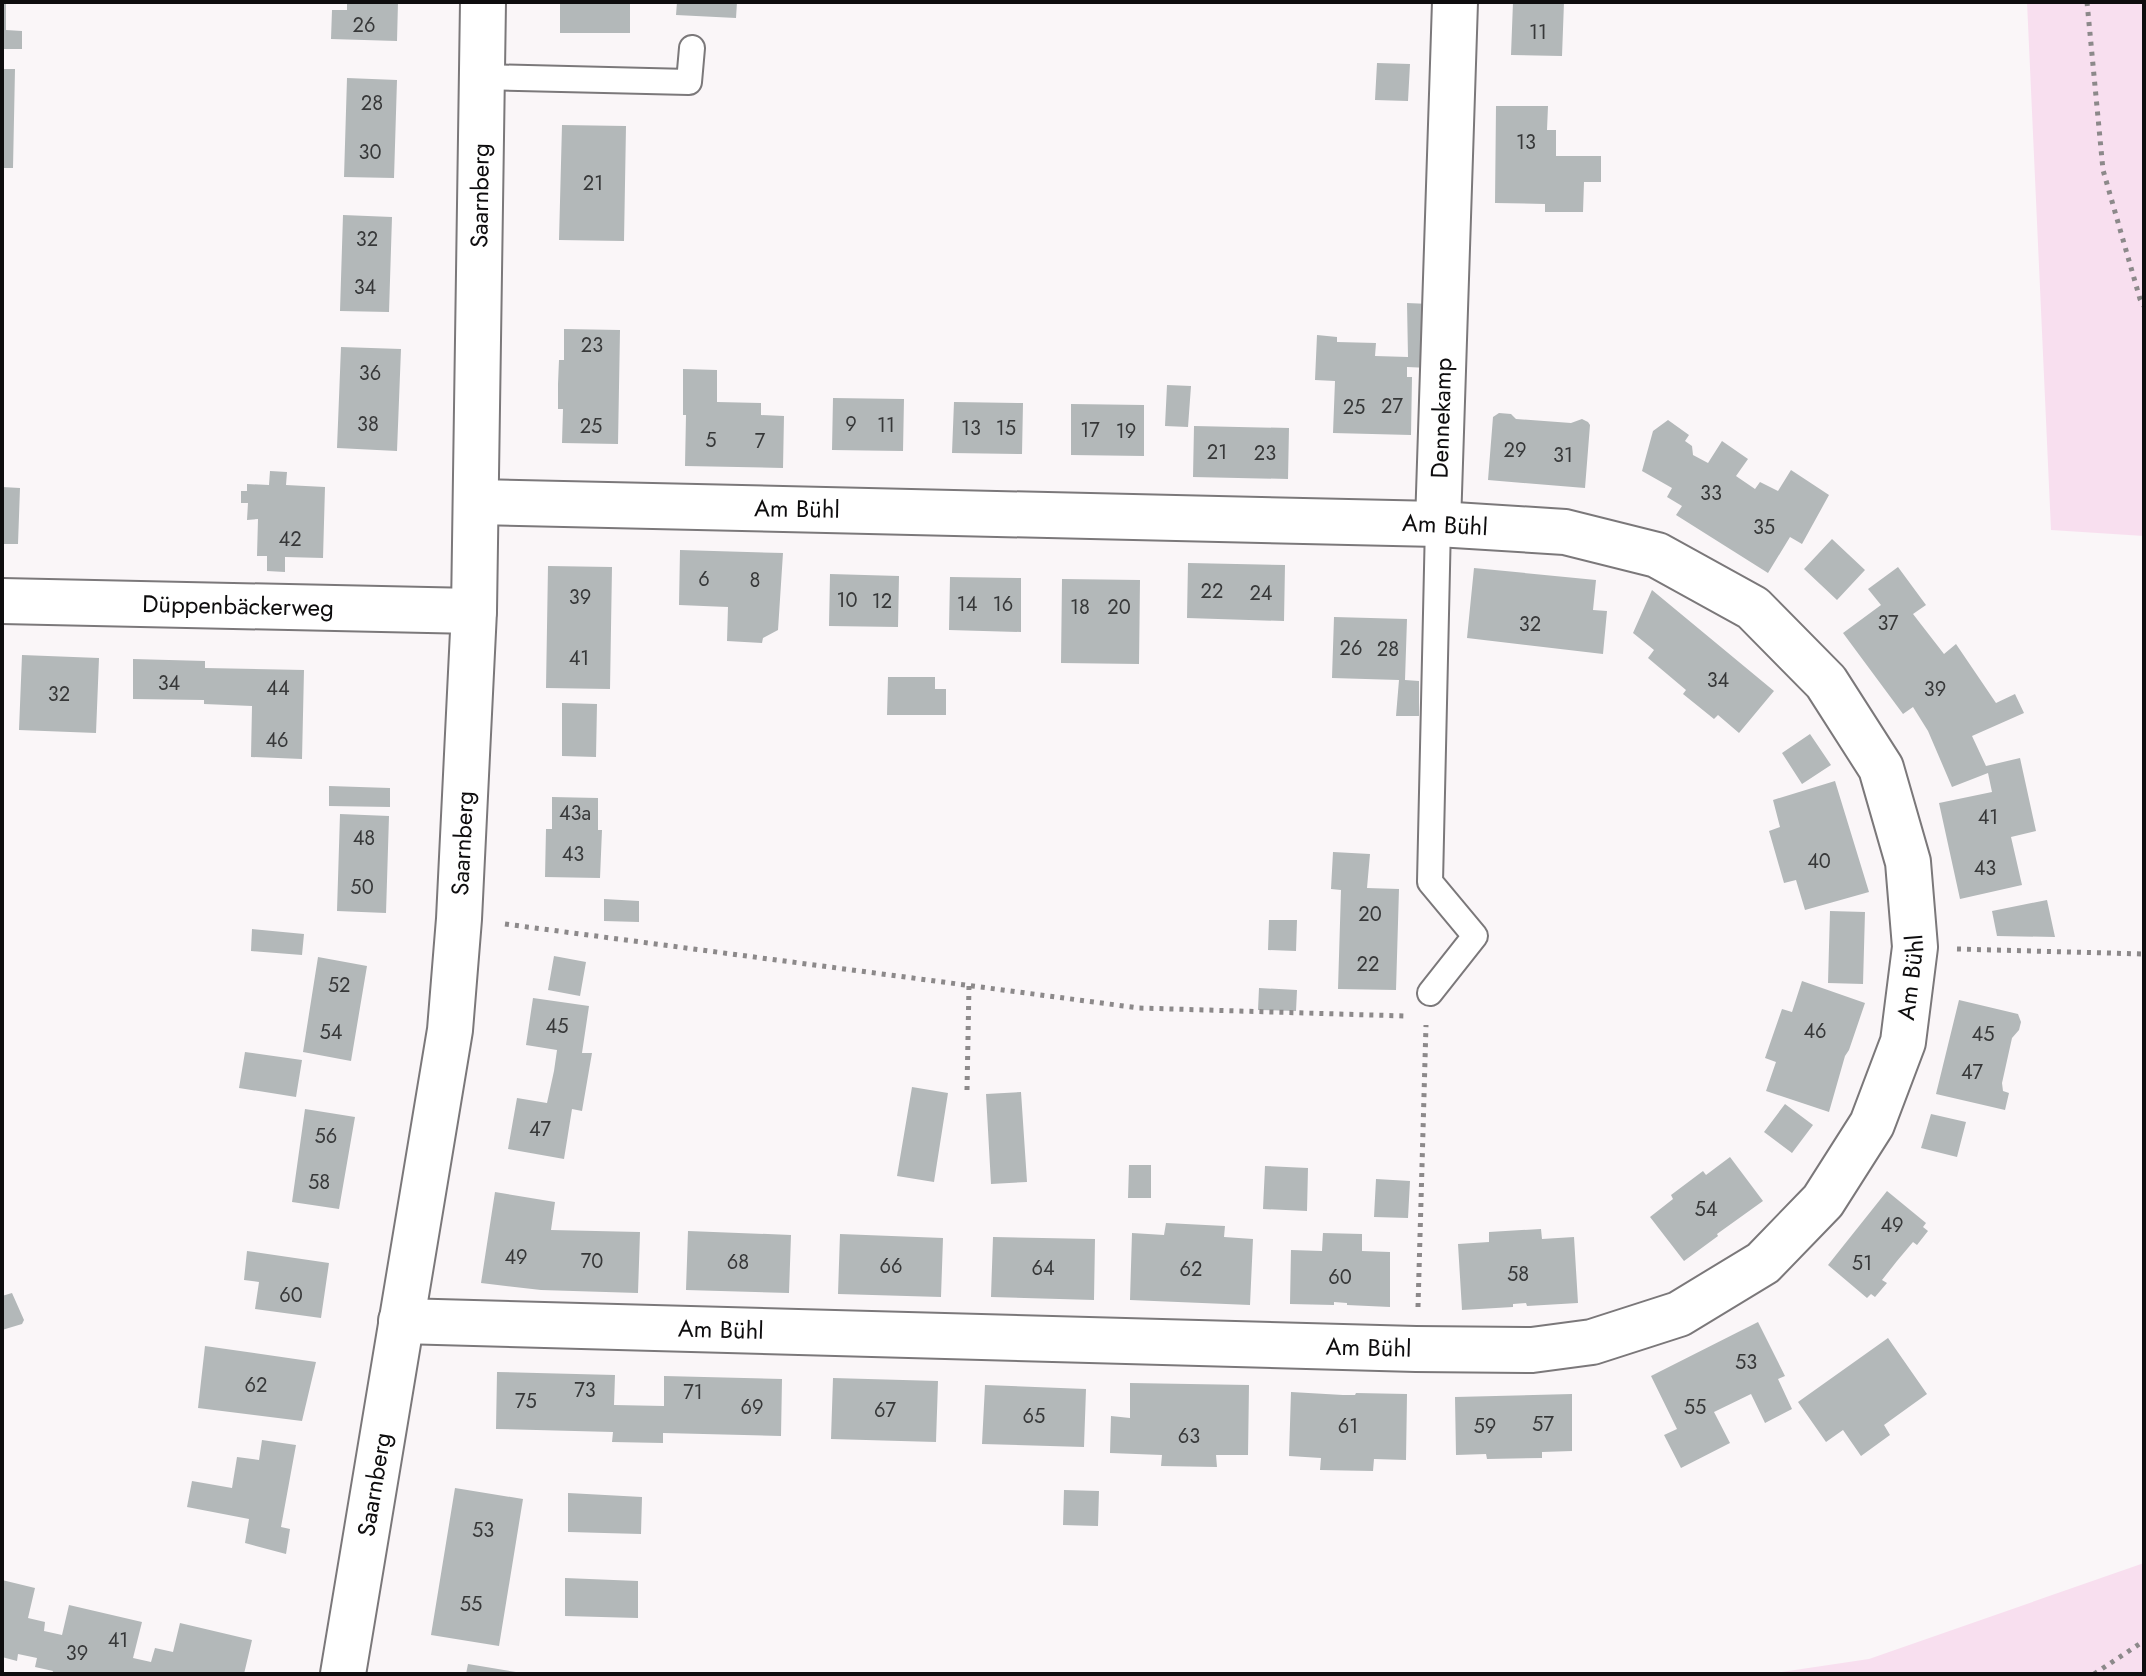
<svg xmlns="http://www.w3.org/2000/svg" width="2146" height="1676" viewBox="0 0 2146 1676" font-family="Jost,sans-serif">
	<rect width="100%" height="100%" fill="#faf6f8"/>
	<path fill="#f8dfef" d="M2027,2H2144V536L2051,530Z
		M2144,1563V1674H1768L1869,1659Z"/>
	<path fill="#b3b8b9" d="M2,2H6V30L22,31V49H2Z
		M347,2H398L397,41L331,39L332,10H347Z
		M560,2H630V33H560Z
		M677,2H737L736,18L676,15Z
		M1513,2H1564L1562,56L1511,55Z
		M1377,63L1410,64L1408,101L1375,100Z
		M2,69H15L13,168H2Z
		M347,78L397,80L394,178L344,177Z
		M1496,106H1548L1547,130H1556V156H1601V182H1584L1583,212H1545V204L1495,203Z
		M562,125L626,126L624,241L559,240Z
		M343,215L392,217L389,312L340,311Z
		M1407,303L1430,304L1429,368L1407,367V377H1412L1411,435L1333,433L1335,381L1315,380L1317,335L1337,337V342L1376,343L1375,356L1408,357Z
		M564,329L620,330L618,444L562,443L563,409H558V384L559,360H564Z
		M341,347L401,349L397,451L337,448Z
		M683,369L717,370V402L761,403V415L784,416L783,468L685,466L686,415H683Z
		M1167,385L1191,386L1188,427L1165,426Z
		M833,398L904,399L903,451L832,450Z
		M954,402L1023,403L1022,454L952,453Z
		M1071,404L1144,405V456L1071,455Z
		M1499,413L1511,414L1516,419L1571,423L1582,419L1588,422L1590,425L1585,488L1488,480L1493,417Z
		M1668,420L1689,435L1685,441L1692,446L1693,455L1708,463L1722,441L1748,459L1736,476L1755,489L1760,482L1778,491L1791,470L1829,495L1802,544L1790,537L1768,573L1676,515L1682,506L1667,497L1672,488L1642,471L1653,431Z
		M1194,426L1289,428L1288,479L1193,477Z
		M270,471L287,472L286,485L325,487L323,558L285,557V572L267,571V556H257L258,519L247,520L248,503H241V491H247V484L269,485Z
		M2,487L20,488L18,544H2Z
		M1832,539L1865,570L1837,600L1804,569Z
		M680,550L783,553L778,630L763,638L762,643L727,641L728,607L679,605Z
		M1188,563L1285,565L1284,621L1187,618Z
		M548,566L612,567L610,689L546,688Z
		M1898,567L1926,605L1913,614L1944,654L1956,644L1996,703L2015,694L2024,713L1972,736L1986,766L2020,758L2036,831L2011,837L2022,885L1960,899L1939,803L1992,792L1988,773L1952,787L1928,731L1913,707L1903,714L1843,633L1881,605L1868,589Z
		M1474,568L1596,580L1593,610L1607,611L1603,654L1467,638Z
		M830,574L899,576L898,627L829,626Z
		M950,577L1021,578V632L949,630Z
		M1062,579L1140,580L1139,664L1061,663Z
		M1652,590L1774,691L1739,733L1718,715L1714,719L1683,694L1686,690L1648,658L1654,650L1633,633Z
		M1334,617L1407,619L1405,680L1419,681V716H1396L1399,680L1332,678Z
		M22,655L99,658L96,733L19,730Z
		M133,659L205,661V668L304,670L302,759L251,757L252,706L204,704V700L133,699Z
		M888,677H935V689H946V715H887Z
		M562,703L597,704L596,757L562,756Z
		M1810,734L1831,765L1802,784L1782,753Z
		M1835,781L1869,892L1805,910L1796,880L1784,883L1769,831L1780,827L1773,800Z
		M329,786L390,788V807L329,806Z
		M552,797L598,798V830H602L600,878L545,877L546,829H552Z
		M340,814L389,816L386,913L337,911Z
		M1333,852L1370,854L1367,888L1399,889L1396,990L1338,989L1341,890L1331,889Z
		M604,899L639,901V922L604,921Z
		M2047,900L2055,937L1997,936L1992,911Z
		M1830,911L1865,912L1863,984L1828,983Z
		M1269,920H1297L1296,951L1268,950Z
		M252,929L304,934L302,955L251,951Z
		M554,956L586,962L580,996L548,990Z
		M318,957L367,966L351,1061L303,1052Z
		M1802,981L1865,1003L1849,1050L1845,1056L1829,1112L1766,1091L1776,1062L1765,1058L1782,1009L1792,1012Z
		M1259,988L1297,990L1296,1011L1258,1010Z
		M533,998L589,1006L582,1053H592L582,1111L572,1109L564,1159L508,1149L517,1098L547,1103L554,1071L557,1050L526,1045Z
		M1959,1000L2018,1014L2021,1022L2019,1030L2012,1038L2002,1083L2003,1091L2009,1093L2005,1110L1936,1094Z
		M245,1052L302,1060L296,1097L239,1088Z
		M912,1087L948,1093L934,1182L897,1176Z
		M1021,1092L1027,1182L991,1184L986,1094Z
		M1785,1104L1813,1125L1792,1153L1764,1132Z
		M305,1109L355,1117L339,1209L292,1202Z
		M1931,1114L1966,1122L1957,1157L1921,1148Z
		M1730,1157L1763,1201L1717,1234L1718,1236L1684,1261L1650,1217L1673,1199L1671,1195L1703,1171L1706,1175Z
		M1129,1165H1151V1198H1128Z
		M1265,1166L1308,1168L1307,1211L1263,1209Z
		M1376,1179L1410,1181L1408,1218L1374,1217Z
		M1887,1191L1926,1223L1923,1227L1928,1231L1917,1245L1913,1242L1897,1261L1882,1280L1887,1283L1875,1297L1871,1294L1867,1298L1828,1265Z
		M495,1192L555,1202L551,1230L640,1232L638,1293L541,1290L481,1283Z
		M1166,1223L1225,1226L1224,1237L1253,1239L1250,1305L1130,1300L1132,1233L1164,1235Z
		M1541,1229L1542,1239L1574,1237L1578,1303L1527,1306L1526,1303L1513,1304V1307L1462,1310L1458,1244L1489,1242V1232Z
		M688,1231L791,1235L789,1293L686,1290Z
		M1323,1233L1362,1234V1251L1390,1252V1307L1347,1305V1303L1334,1302V1305L1290,1304L1291,1250L1322,1251Z
		M840,1234L943,1238L941,1297L838,1294Z
		M993,1237L1095,1239L1094,1300L991,1297Z
		M247,1251L329,1263L321,1318L255,1309L259,1282L244,1280Z
		M12,1293L24,1320L22,1324L2,1330V1296Z
		M1758,1322L1785,1376L1778,1379L1792,1409L1765,1423L1751,1394L1714,1412L1730,1443L1681,1468L1664,1435L1677,1429L1651,1376Z
		M1888,1338L1927,1394L1884,1425L1890,1435L1861,1456L1843,1430L1826,1442L1798,1402Z
		M205,1346L316,1362L302,1421L198,1408Z
		M497,1372L615,1375L614,1405L664,1406V1376L782,1379L781,1436L663,1433V1443L612,1442L613,1432L496,1429Z
		M833,1378L938,1381L936,1442L831,1439Z
		M1130,1383L1249,1385L1248,1455H1216L1217,1467L1161,1466L1162,1455L1110,1453L1111,1416L1130,1418Z
		M985,1385L1086,1389L1084,1447L982,1444Z
		M1291,1392L1343,1395H1355L1356,1393L1407,1394L1406,1460L1374,1459L1373,1471L1320,1470L1321,1458L1289,1456Z
		M1572,1394V1451L1542,1452V1458L1487,1459L1486,1454L1456,1455L1455,1397Z
		M262,1440L296,1445L281,1527L290,1529L286,1554L245,1543L249,1519L187,1507L192,1481L232,1488L237,1457L259,1460Z
		M455,1488L523,1499L499,1646L431,1635Z
		M1064,1490L1099,1491L1098,1526L1063,1525Z
		M568,1493L642,1497L641,1534L568,1532Z
		M565,1578L638,1581V1618L565,1616Z
		M2,1580L35,1588L28,1618L45,1622L44,1631L62,1635L69,1605L142,1622L133,1658L151,1662L155,1648L173,1652L180,1623L252,1640L244,1674H52L53,1671L35,1667L37,1658L18,1654L17,1661L2,1657Z
		M468,1664L516,1672V1674H466Z"/>
	<g fill="none" stroke-linecap="round" stroke-linejoin="round">
		<g stroke="#7b787a" stroke-width="28">
			<path id="service" d="M482,77L689,82L692,48
				M1430,993L1475,936L1430,882L1438,524"/>
		</g>
		<g stroke="#7b787a" stroke-width="48">
			<g id="minor">
				<path id="s1" d="M1438,524L1455,2"/>
				<path id="s2" d="M2,601L474,611"/>
				<path id="s3" d="M401,1321L1416,1349L1532,1350L1592,1342L1679,1314L1763,1263L1823,1201L1872,1124L1903,1042L1915,947L1908,862L1881,768L1826,682L1753,608L1657,555L1565,532L1438,524L476,502"/>
			</g>
		</g>
		<g stroke="#7b787a" stroke-width="48">
			<g id="tertiary">
				<path id="s4" d="M343,1674L450,1030L459,919L474,611L483,2"/>
			</g>
		</g>
		<path stroke="#8c898a" stroke-width="5" stroke-dasharray="4 6" stroke-linecap="butt" d="M2087,2L2103,170L2140,299L2144,306
			M505,924L1139,1008L1405,1016
			M1957,949L2144,954
			M967,1090L969,985
			M1418,1307L1426,1025
			M2094,1674L2144,1641"/>
		<use href="#service" stroke="#fff" stroke-width="24"/>
		<use href="#minor" stroke="#fff" stroke-width="44"/>
		<use href="#tertiary" stroke="#fff" stroke-width="44"/>
	</g>
	<g text-anchor="middle" stroke-width="6" stroke-linejoin="round" paint-order="stroke">
		<g font-size="20" fill="#373839">
			<text x="364" y="32">26</text>
			<text x="1538" y="39">11</text>
			<text x="372" y="110">28</text>
			<text x="1526" y="149">13</text>
			<text x="370" y="159">30</text>
			<text x="593" y="190">21</text>
			<text x="367" y="246">32</text>
			<text x="365" y="294">34</text>
			<text x="592" y="352">23</text>
			<text x="370" y="380">36</text>
			<text x="1392" y="413">27</text>
			<text x="1354" y="414">25</text>
			<text x="368" y="431">38</text>
			<text x="851" y="431">9</text>
			<text x="886" y="432">11</text>
			<text x="591" y="433">25</text>
			<text x="971" y="435">13</text>
			<text x="1006" y="435">15</text>
			<text x="1090" y="437">17</text>
			<text x="1126" y="438">19</text>
			<text x="711" y="447">5</text>
			<text x="760" y="448">7</text>
			<text x="1515" y="457">29</text>
			<text x="1217" y="459">21</text>
			<text x="1265" y="460">23</text>
			<text x="1563" y="462">31</text>
			<text x="1711" y="500">33</text>
			<text x="1764" y="534">35</text>
			<text x="290" y="546">42</text>
			<text x="704" y="586">6</text>
			<text x="755" y="587">8</text>
			<text x="1212" y="598">22</text>
			<text x="1261" y="600">24</text>
			<text x="580" y="604">39</text>
			<text x="847" y="607">10</text>
			<text x="882" y="608">12</text>
			<text x="967" y="611">14</text>
			<text x="1003" y="611">16</text>
			<text x="1080" y="614">18</text>
			<text x="1119" y="614">20</text>
			<text x="1888" y="630">37</text>
			<text x="1530" y="631">32</text>
			<text x="1351" y="655">26</text>
			<text x="1388" y="656">28</text>
			<text x="579" y="665">41</text>
			<text x="1718" y="687">34</text>
			<text x="169" y="690">34</text>
			<text x="278" y="695">44</text>
			<text x="1935" y="696">39</text>
			<text x="59" y="701">32</text>
			<text x="277" y="747">46</text>
			<text x="575" y="820">43a</text>
			<text x="1988" y="824">41</text>
			<text x="364" y="845">48</text>
			<text x="573" y="861">43</text>
			<text x="1819" y="868">40</text>
			<text x="1985" y="875">43</text>
			<text x="362" y="894">50</text>
			<text x="1370" y="921">20</text>
			<text x="1368" y="971">22</text>
			<text x="339" y="992">52</text>
			<text x="557" y="1033">45</text>
			<text x="1815" y="1038">46</text>
			<text x="331" y="1039">54</text>
			<text x="1983" y="1041">45</text>
			<text x="1972" y="1079">47</text>
			<text x="540" y="1136">47</text>
			<text x="326" y="1143">56</text>
			<text x="319" y="1189">58</text>
			<text x="1706" y="1216">54</text>
			<text x="1892" y="1232">49</text>
			<text x="516" y="1264">49</text>
			<text x="592" y="1268">70</text>
			<text x="738" y="1269">68</text>
			<text x="1862" y="1270">51</text>
			<text x="891" y="1273">66</text>
			<text x="1043" y="1275">64</text>
			<text x="1191" y="1276">62</text>
			<text x="1518" y="1281">58</text>
			<text x="1340" y="1284">60</text>
			<text x="291" y="1302">60</text>
			<text x="1746" y="1369">53</text>
			<text x="256" y="1392">62</text>
			<text x="585" y="1397">73</text>
			<text x="693" y="1399">71</text>
			<text x="526" y="1408">75</text>
			<text x="752" y="1414">69</text>
			<text x="1695" y="1414">55</text>
			<text x="885" y="1417">67</text>
			<text x="1034" y="1423">65</text>
			<text x="1543" y="1431">57</text>
			<text x="1348" y="1433">61</text>
			<text x="1485" y="1433">59</text>
			<text x="1189" y="1443">63</text>
			<text x="483" y="1537">53</text>
			<text x="471" y="1611">55</text>
			<text x="118" y="1647">41</text>
			<text x="77" y="1660">39</text>
		</g>
		<g font-size="24" fill="#0e0d0e" stroke="#fff">
			<text dy="8" stroke="none"><textPath href="#s4" startOffset="1488">Saarnberg</textPath></text>
			<text dy="8" stroke="none"><textPath href="#s1" startOffset="106">Dennekamp</textPath></text>
			<text transform="translate(797 509) rotate(1)" y="8">Am Bühl</text>
			<text transform="translate(1445 525) rotate(3)" y="8">Am Bühl</text>
			<text dy="8" stroke="none"><textPath href="#s2" startOffset="236">Düppenbäckerweg</textPath></text>
			<text dy="8" stroke="none"><textPath href="#s4" startOffset="840">Saarnberg</textPath></text>
			<text dy="8" stroke="none"><textPath href="#s3" startOffset="1712">Am Bühl</textPath></text>
			<text dy="8" stroke="none"><textPath href="#s3" startOffset="320">Am Bühl</textPath></text>
			<text dy="8" stroke="none"><textPath href="#s3" startOffset="968">Am Bühl</textPath></text>
			<text dy="8" stroke="none"><textPath href="#s4" startOffset="192">Saarnberg</textPath></text>
		</g>
	</g>
	<rect width="2146" height="1676" fill="none" stroke="#0e0d0e" stroke-width="8"/>
</svg>
